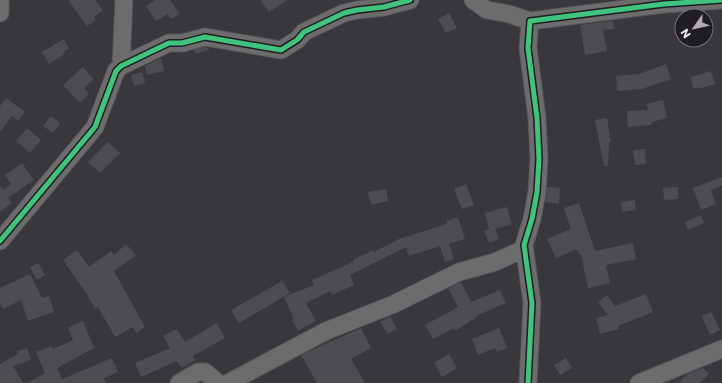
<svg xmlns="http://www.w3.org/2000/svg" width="722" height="383" viewBox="0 0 722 383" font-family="Poppins,sans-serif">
	<rect width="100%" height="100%" fill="#39363c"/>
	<path fill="#4f4c51" d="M68,0H95L103,10L94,17L96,20L87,26Z
		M155,0H170L180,14L171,19L168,14L156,21L146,6Z
		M260,0H287L269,12Z
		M449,13L457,28L446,33L438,19Z
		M613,21L614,29L603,30L607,51L585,55L580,25Z
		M64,39L69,49L64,51L65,53L62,56L49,64L42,52Z
		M205,47L208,48L209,50L196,54L194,50Z
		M161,58L164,71L147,75L145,66Z
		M666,64L671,79L642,89L617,91L616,76L639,74Z
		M83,67L94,79L84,88L89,94L80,103L63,85Z
		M711,71L715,84L699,89V87L693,89L691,77Z
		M142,72L145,83L134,86L131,75Z
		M6,98L25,112L18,121L12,116L0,132V106Z
		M663,100L667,118L652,122L651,125L628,127L627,111L648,110L647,104Z
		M51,116L60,123L53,133L43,126Z
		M607,118L611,142L609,143L608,166H604L595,120Z
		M27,128L41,140L30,153L16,141Z
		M108,142L120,153L100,173L88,162Z
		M645,149L646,164L635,165L633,150Z
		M22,163L34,180L8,198L12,203L0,212V185L3,190L11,184L5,175Z
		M722,177V185L711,190L716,204L701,210L693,188Z
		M466,184L474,205L462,209L454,189Z
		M547,187L560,188L559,204L545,202Z
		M678,187V199L664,200L663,188Z
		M386,189L388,201L371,205L368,192Z
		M635,200L636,210L622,212L621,202Z
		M579,203L595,251L633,243L636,259L606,265L610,283L588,288L581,254H579L577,249L556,258L547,239L571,229L564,208Z
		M507,207L512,224L495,229L499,239L489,243L484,231L489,229L485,213Z
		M701,215L704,223L688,230L685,222Z
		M458,217L465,239L449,244L454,259L445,262L440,246L409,256L406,247L350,275L354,285L332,295L330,291L306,303L316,321L298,331L292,320L294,319L284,297L314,285L312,280L353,262V260L373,250L374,252L399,239L447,224L446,221Z
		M126,244L136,255L114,271L145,327L136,333L133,327L115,337L98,307L95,309L86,293L63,260L77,250L89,267L111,251L114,255Z
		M38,263L45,275L37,280L30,268Z
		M30,274L42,298L49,296L54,312L28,321L21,300L3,309L0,302V288Z
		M282,281L290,293L239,323L231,310Z
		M461,282L471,302L500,290L506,303L476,316L477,317L455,331L454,328L433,339L425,325L458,307L448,288Z
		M646,294L653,312L618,326L619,329L600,334L596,318L608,315L598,302L607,295L615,306Z
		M711,312L720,330L710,335L702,316Z
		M390,316L397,329L388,334L380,322Z
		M83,321L94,348L57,368L62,379L112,358L118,372L104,378L106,383H27L45,373L36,352L52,346L53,349L73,340L68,328Z
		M217,323L225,338L193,356L195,360L182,368L177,361L141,377L135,363L170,348L163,336L177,329L185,342Z
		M361,328L371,348L351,359L365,383H317L301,355Z
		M499,328L507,348L497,352L495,348L478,355L472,339Z
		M27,348L31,360L13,366L23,383H0V364L18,354L17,351Z
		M449,354L457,368L442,377L434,363Z
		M566,358L572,368L560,375L554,365Z
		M703,368L709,374L699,383H678L689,373Z"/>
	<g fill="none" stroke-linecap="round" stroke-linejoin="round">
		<g stroke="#565458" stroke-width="19">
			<path id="minor" d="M473,0L487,10L509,14L530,21
				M0,1V13
				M121,66L124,0
				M0,241L95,127L116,71L121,66L169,43H182L205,37L281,50L297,40L304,32L344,13L357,10L384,7L410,0
				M179,383L198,372H205L218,383
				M228,383L326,331L394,304L459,272L495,262L524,249
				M528,383L532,303L524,245L532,219L537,192L539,159L537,118L528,48L530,21L664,4L722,0
				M639,383L722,349"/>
		</g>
		<use href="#minor" stroke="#6d6c6d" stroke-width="17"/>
		<g stroke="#1f1d21" stroke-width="8">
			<path id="cycleway" d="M0,241L95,127L116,71L121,66L169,43H182L205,37L281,50L297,40L304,32L344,13L357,10L384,7L410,0
				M528,383L532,303L524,245L532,219L537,192L539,159L537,118L528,48L530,21L664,4L722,0"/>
		</g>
		<use href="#cycleway" stroke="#40c37c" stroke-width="5"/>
	</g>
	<g transform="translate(694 28) rotate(236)"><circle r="19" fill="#1f1d21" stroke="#726f74"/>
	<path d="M0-3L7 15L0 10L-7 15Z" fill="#afabb1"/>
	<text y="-6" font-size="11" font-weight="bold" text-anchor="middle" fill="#eeeaf0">N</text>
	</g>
</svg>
